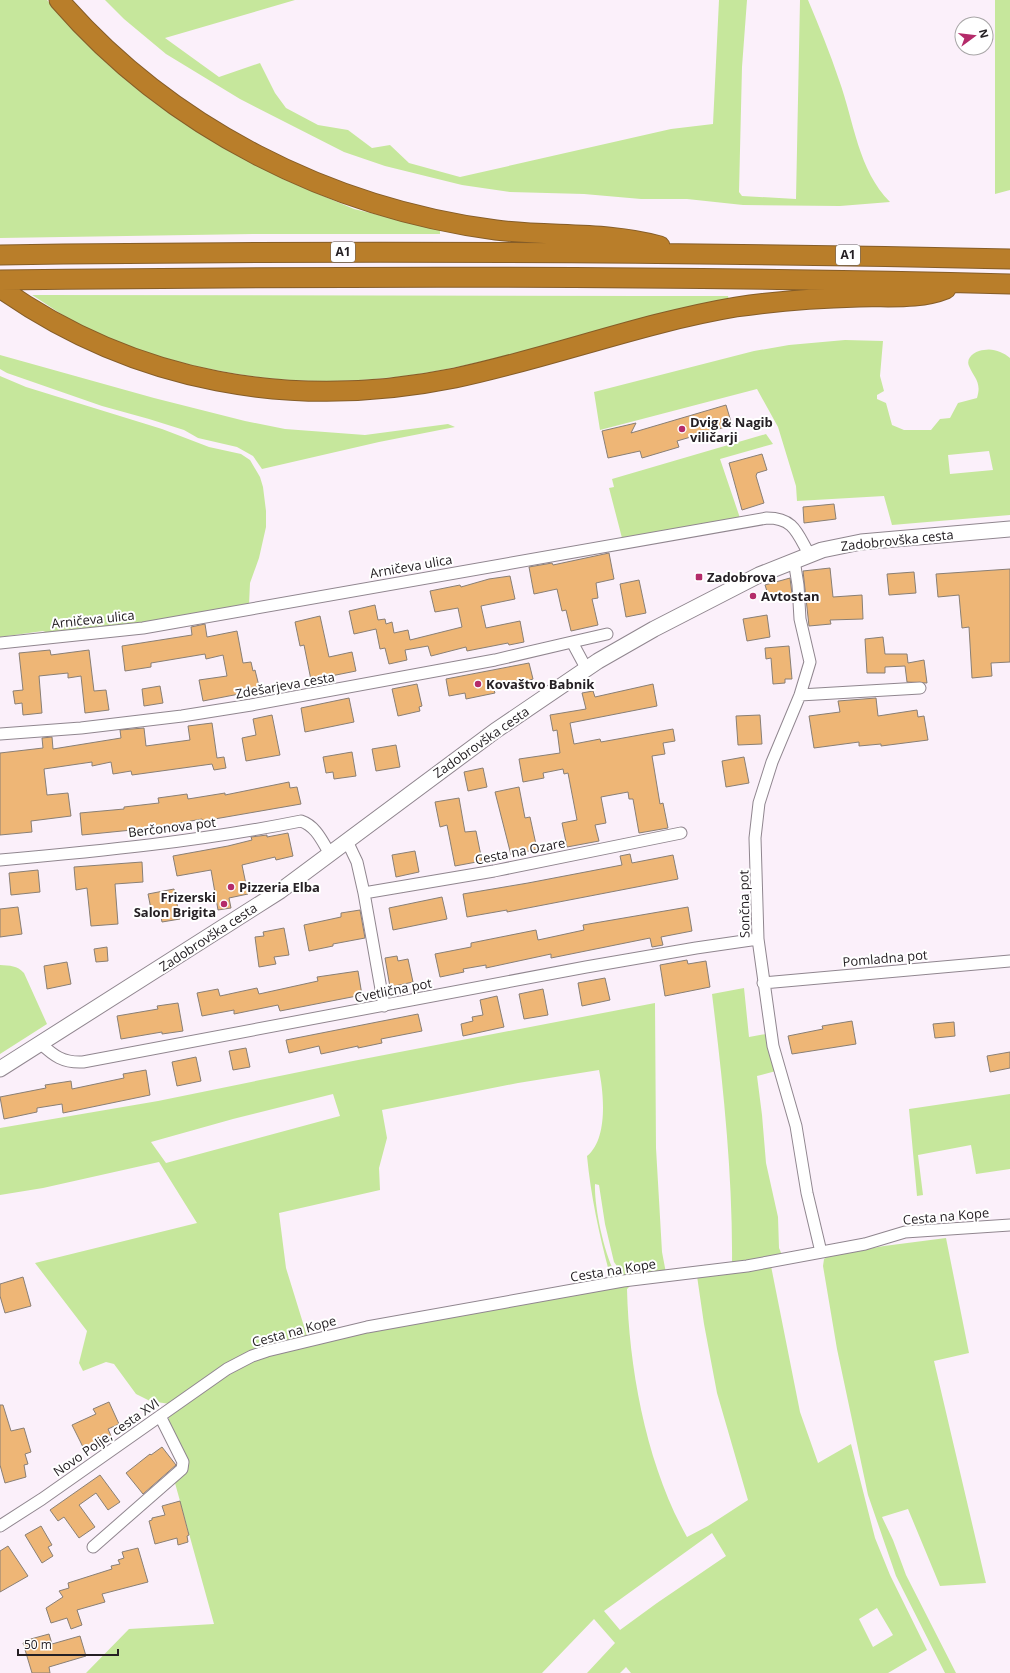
<svg xmlns="http://www.w3.org/2000/svg" width="1010" height="1673" viewBox="0 0 1010 1673" font-family="'Open Sans',sans-serif">
	<rect width="100%" height="100%" fill="#fbf0fa"/>
	<path fill="#c6e79c" fill-rule="evenodd" d="M0,0H47L110,66L151,100L193,129L283,179L354,209L440,230V234H253L0,238Z
		M105,0H295L165,38L219,77L260,63L275,93L286,108L318,125L348,130L372,148L390,145L409,163L460,177L671,129L713,124L719,0H747L742,67L739,192L742,196L796,199L800,0H808C819,26 830,53 839,80C854,121 858,170 890,202L840,206L743,205L687,199H641L584,194L510,192L462,185L385,166L344,152L240,99L166,54L124,19Z
		M995,0H1010V190L995,194Z
		M32,295L640,296H728L729,300C677,312 625,324 573,338C511,354 449,372 385,378C289,388 190,373 101,335C76,325 54,309 32,295Z
		M845,340L883,341L880,376L884,391L877,395V399L886,403L892,425L904,430H931L940,419L950,418L958,403L977,398C982,382 974,378 969,366C965,357 977,350 984,350C993,348 1003,352 1010,358V515L892,525L884,496L797,501L796,486L778,427L757,389L600,430L594,392L754,351L789,345ZM989,451L993,470L950,474L948,455Z
		M0,355L154,398L245,421L285,429L365,435L448,424L455,427L379,442L262,469L253,456L237,447L198,438L184,430L149,419L102,406L7,373L0,369Z
		M0,376L26,387L162,429L209,447L241,454L250,460L260,477L263,487L266,511V527L259,558L250,583L249,605L152,621L48,633L43,631L0,637Z
		M766,434L773,444L720,459L740,518L622,538L609,488L614,487L612,479Z
		M0,965C10,966 17,965 24,973L47,1024L0,1054Z
		M744,988L749,1037L766,1034L776,1071L757,1076L762,1115L766,1163L778,1217L779,1248L783,1257L732,1266C733,1175 723,1084 712,994Z
		M655,1003L656,1148L662,1252L666,1273L625,1277L614,1262L605,1224L599,1185L595,1184C594,1207 605,1260 618,1278L611,1279C600,1238 591,1198 587,1156C608,1139 604,1094 599,1070L518,1083L382,1110L387,1138L379,1168L380,1190L279,1213L286,1268L307,1336L255,1351L170,1404L150,1401L136,1394L114,1364L106,1362L83,1371L79,1363L87,1331L35,1263L197,1223L159,1162L43,1188L0,1195V1128L158,1101L353,1061ZM333,1094L340,1116L166,1163L151,1142L233,1119Z
		M1010,1094V1169L976,1174L971,1145L918,1155L923,1195L917,1196L909,1109Z
		M946,1238L969,1353L934,1361L986,1583L940,1586L908,1509L882,1517L893,1540L906,1575L956,1673H945L896,1576L868,1495L837,1349L823,1266L824,1259L829,1256L884,1246Z
		M771,1266L800,1412L818,1463L851,1444L875,1538L890,1575L927,1650L888,1673H631L626,1667L620,1673H587L615,1643L594,1619L542,1673H86L129,1629L214,1624L175,1483L188,1471C184,1455 166,1428 169,1414L249,1362L283,1351L419,1321L632,1284L627,1289C629,1370 647,1466 687,1537L708,1526L748,1500L717,1393L704,1324L697,1276ZM712,1533L726,1556L657,1603L620,1630L604,1611ZM877,1608L893,1635L873,1647L859,1619Z"/>
	<path fill="#eeb676" stroke="#897f75" d="M726,405L732,425L677,441L679,447L642,458L640,451L608,458L602,431L636,423L631,433Z
		M762,454L767,470L757,473L756,476L764,503L742,510L729,463Z
		M834,504L836,519L804,523L803,507Z
		M609,553L614,579L596,583L598,598L592,599L598,625L571,631L566,610L562,611L557,589L534,594L529,567L552,563L553,565Z
		M830,568L833,597L862,595L863,619L830,620L831,624L809,626L803,571Z
		M1010,569V662L991,663L992,676L972,678L969,627L962,628L959,595L938,597L936,574Z
		M914,572L916,593L889,595L887,574Z
		M510,576L515,599L481,606L486,628L520,621L524,642L509,645L508,643L467,651L466,647L431,656L428,646L405,650L407,660L389,664L385,648L380,649L376,629L354,634L349,611L375,605L378,620L385,619L386,624L392,622L394,633L408,630L410,640L462,627L458,608L435,612L430,591L460,585L461,587L489,579Z
		M790,578L792,594L770,601L765,585Z
		M639,580L646,613L626,617L620,584Z
		M767,615L770,637L747,641L743,619Z
		M320,616L329,657L352,652L356,671L311,680L304,645L300,646L295,622Z
		M205,624L207,637L237,631L243,663L251,662L253,671L255,670L260,690L203,701L199,680L227,676L223,655L206,659L205,654L151,663V667L125,671L122,646L192,635L191,627Z
		M883,637L885,654H907L908,663L924,660L927,683L907,682L905,666L885,667V673H867L865,639Z
		M789,646L792,679H785V683L773,684L771,658L766,659L765,648Z
		M50,650L51,655L89,650L94,691L106,690L109,710L85,713L81,676L68,678V673L39,676L42,713L23,715L22,703L15,704L13,691L23,690L19,653Z
		M529,663L533,679L527,681V682L494,690L495,693L466,699L465,693L449,696L446,679Z
		M417,684L422,706L419,707L420,711L398,716L392,689Z
		M653,684L657,706L570,723L574,744L600,739L601,742L673,729L675,741L663,743L665,754L652,756L660,804L663,803L668,828L639,833L633,799H629L628,792L601,797L606,823L595,825L599,841L567,847L562,823L577,820L568,773L564,774L563,769L543,773L544,778L523,782L519,759L560,753L557,730L553,731L550,715L586,709L582,693L593,691L595,697Z
		M160,686L163,703L144,706L142,689Z
		M349,698L354,722L305,732L301,708Z
		M876,698L878,716L917,710L918,717L924,716L928,740L881,746V744L859,746V742L814,748L809,716L840,712L838,701Z
		M272,715L280,755L246,761L242,738L256,735L253,719Z
		M760,715L762,744L738,745L736,716Z
		M212,723L217,758L224,757L226,768L214,770L212,764L132,775L131,771L113,774L111,762L92,766V762L44,769L47,795L68,793L71,816L31,821L32,832L0,835V753L43,748L42,738L52,737L53,749L121,738L120,730L144,728L146,746L190,740L188,726Z
		M396,745L400,767L376,771L372,749Z
		M352,752L356,776L334,779L333,772L326,773L323,757Z
		M744,757L749,783L726,787L722,761Z
		M483,768L487,787L468,791L464,772Z
		M289,782L290,788L297,787L301,804L203,821L202,819L152,828L82,835L80,813L124,809V807L159,803L158,798L187,794L188,799L225,793V795Z
		M519,787L525,818L530,817L537,849L511,855L495,792Z
		M459,798L465,832L476,831L482,861L455,866L447,825L440,827L435,802Z
		M288,833L293,856L276,860L275,857L242,865L248,894L229,898L231,908L218,910L211,870L177,876L173,856L228,846L252,840L251,837L267,835V837Z
		M415,851L419,872L396,877L392,855Z
		M630,854L632,863L673,855L678,879L507,912V910L467,917L463,894L528,883L622,865L620,856Z
		M142,862L143,882L115,884L118,924L91,926L87,888L76,890L74,867Z
		M38,870L40,892L11,895L9,873Z
		M174,889L180,919L162,922L160,912L152,914L148,894Z
		M442,897L447,919L393,930L389,908Z
		M18,907L22,934L0,937V909Z
		M688,907L692,931L661,937L663,945L652,947L650,938L551,958V954L486,968V965L463,969L464,972L440,977L435,954L471,947V943L536,930L538,940L584,930L583,925Z
		M360,910L365,938L333,944V946L309,951L304,925L341,917V913Z
		M284,928L289,955L274,957L276,964L259,967L255,937L264,936L263,932Z
		M107,947L108,961L96,962L94,949Z
		M397,956L398,961L408,959L413,982L390,987L385,958Z
		M687,960L688,964L706,961L710,987L665,996L660,965Z
		M67,962L71,984L47,989L44,966Z
		M358,971L362,995L280,1011L278,1005L234,1014V1010L202,1016L197,993L218,989L220,996L257,988L259,994L318,981L317,977Z
		M605,978L610,1000L582,1006L578,983Z
		M543,989L548,1015L524,1019L519,994Z
		M497,996L504,1027L463,1036L461,1024L473,1021L472,1017L483,1015L480,1000Z
		M178,1003L183,1031L162,1034V1032L121,1039L117,1016L158,1009L157,1006Z
		M418,1014L422,1031L381,1039L382,1043L358,1048V1046L321,1054L319,1046L289,1053L286,1040Z
		M852,1021L856,1044L792,1054L788,1036L823,1029L822,1026Z
		M954,1022L955,1036L935,1038L933,1024Z
		M246,1048L250,1067L233,1070L229,1051Z
		M1010,1052V1068L990,1072L987,1056Z
		M196,1057L201,1081L177,1086L172,1062Z
		M146,1070L150,1095L63,1113L62,1104L37,1108V1112L4,1119L0,1097L46,1088L45,1085L71,1081L72,1089L124,1078L123,1074Z
		M23,1277L31,1306L5,1313L0,1296V1284Z
		M109,1402L119,1424L108,1429L111,1436L84,1449L72,1425L96,1414L93,1409Z
		M0,1405H3L11,1431L24,1428L31,1452L25,1454L28,1464L24,1465L26,1477L5,1483L0,1465Z
		M162,1447L176,1465L143,1494L126,1473L150,1454L151,1455Z
		M100,1475L120,1502L108,1510L96,1493L79,1505L95,1527L79,1538L64,1517L58,1521L50,1510Z
		M180,1501L189,1535L187,1536L188,1542L178,1545L177,1538L155,1544L149,1521L152,1520V1518L165,1515L162,1506Z
		M41,1526L52,1545L48,1547L53,1556L42,1563L25,1535Z
		M8,1546L28,1576L0,1592V1551Z
		M138,1548L148,1582L102,1594L105,1602L77,1610L82,1625L71,1629L67,1618L51,1623L46,1608L63,1597L59,1591L69,1588L68,1583L112,1569L111,1566L120,1564L118,1560L124,1558L122,1552Z
		M49,1634L52,1644L80,1636L86,1656L49,1667L50,1673H32L23,1643L28,1642L27,1640Z"/>
	<g fill="none" stroke-linecap="round" stroke-linejoin="round">
		<g stroke="#90868f" stroke-width="13">
			<path id="street" d="M794,560L798,585L800,619L810,662L800,695L772,762L759,803L755,838L758,939L773,1046L796,1126L807,1193L821,1252
				M572,642L607,634
				M0,643L143,628L767,518C794,518 797,533 809,554
				M800,695L920,688
				M0,734L81,728L182,716L251,705L495,660L572,642L586,668
				M347,841L357,862L364,893L384,1006
				M0,860C101,851 202,841 301,821C316,826 322,841 330,854
				M364,893L494,871L681,833
				M763,983L1010,961
				M40,1043C54,1056 63,1063 83,1062L586,967L696,948L758,939
				M0,1526L42,1499L227,1369L252,1356L267,1351L367,1327L623,1281L747,1266L865,1244L905,1232L1010,1225
				M93,1547L182,1469L183,1462L160,1416"/>
		</g>
		<g stroke="#90868f" stroke-width="17">
			<path id="secondary" d="M0,1069L280,891L495,731L598,661L654,629L759,575L822,550L861,542L1010,529"/>
		</g>
		<g stroke="#855d28" stroke-width="21">
			<path id="highway" d="M59,0C170,128 329,208 496,230C550,237 607,231 660,246
				M0,255C337,250 673,252 1010,259
				M0,280C337,276 673,275 1010,284
				M0,288C135,383 293,411 455,378C550,358 641,323 736,307C777,301 818,298 859,297C888,296 919,300 946,289"/>
		</g>
		<use href="#street" stroke="#fff" stroke-width="11"/>
		<use href="#secondary" stroke="#fff" stroke-width="15"/>
		<use href="#highway" stroke="#b97e2a" stroke-width="19"/>
	</g>
	<g fill="#b42b6a" stroke="#fff" stroke-width="1.5">
		<circle cx="682" cy="429" r="4"/>
		<rect x="695" y="573" width="8" height="8" rx="2"/>
		<circle cx="753" cy="596" r="4"/>
		<circle cx="478" cy="684" r="4"/>
		<circle cx="231" cy="887" r="4"/>
		<circle cx="224" cy="904" r="4"/>
	</g>
	<g text-anchor="middle" stroke-width="4" stroke-linejoin="round" paint-order="stroke">
		<g fill="#fff" stroke="#666366" stroke-width="1">
			<rect x="331" y="242" width="24" height="20" rx="3"/>
			<rect x="836" y="245" width="24" height="20" rx="3"/>
		</g>
		<g font-size="12" font-weight="bold" fill="#252024">
			<text x="343" y="256">A1</text>
			<text x="848" y="259">A1</text>
		</g>
		<g font-size="13" font-weight="bold" fill="#252024" stroke="#fff" text-anchor="start">
			<text x="690" y="427">Dvig &amp; Nagib<tspan x="690" dy="15">viličarji</tspan></text>
			<text x="707" y="582">Zadobrova</text>
			<text x="761" y="601">Avtostan</text>
			<text x="486" y="689">Kovaštvo Babnik</text>
			<text x="239" y="892">Pizzeria Elba</text>
			<text x="216" y="902" text-anchor="end">Frizerski<tspan x="216" dy="15">Salon Brigita</tspan></text>
		</g>
		<g font-size="13" fill="#252024" stroke="#fff">
			<text transform="translate(897 540) rotate(-6)" y="5">Zadobrovška cesta</text>
			<text transform="translate(411 566) rotate(-10)" y="5">Arničeva ulica</text>
			<text transform="translate(93 619) rotate(-6)" y="5">Arničeva ulica</text>
			<text transform="translate(285 685) rotate(-10)" y="5">Zdešarjeva cesta</text>
			<text transform="translate(481 742) rotate(-35)" y="5">Zadobrovška cesta</text>
			<text transform="translate(172 827) rotate(-7)" y="5">Berčonova pot</text>
			<text transform="translate(520 851) rotate(-11)" y="5">Cesta na Ozare</text>
			<text transform="translate(744 904) rotate(-91)" y="5">Sončna pot</text>
			<text transform="translate(208 937) rotate(-33)" y="5">Zadobrovška cesta</text>
			<text transform="translate(885 958) rotate(-5)" y="5">Pomladna pot</text>
			<text transform="translate(393 990) rotate(-11)" y="5">Cvetlična pot</text>
			<text transform="translate(946 1216) rotate(-5)" y="5">Cesta na Kope</text>
			<text transform="translate(613 1270) rotate(-9)" y="5">Cesta na Kope</text>
			<text transform="translate(294 1331) rotate(-15)" y="5">Cesta na Kope</text>
			<text transform="translate(106 1437) rotate(-35)" y="5">Novo Polje, cesta XVI</text>
		</g>
	</g>
	<g transform="translate(974 36) rotate(75)"><circle r="19" fill="#ffffff" stroke="#a8a6a7"/>
	<path d="M0-3L7 15L0 10L-7 15Z" fill="#b42b6a"/>
	<text y="-6" font-size="11" font-weight="bold" text-anchor="middle" fill="#252024">N</text>
	</g>
	<path d="M18 1649v6h100v-6" fill="none" stroke="#252024" stroke-width="2"/>
	<text x="24" y="1649" font-size="12" fill="#252024" stroke="#ffffff" stroke-width="3" paint-order="stroke">50 m</text>
</svg>
